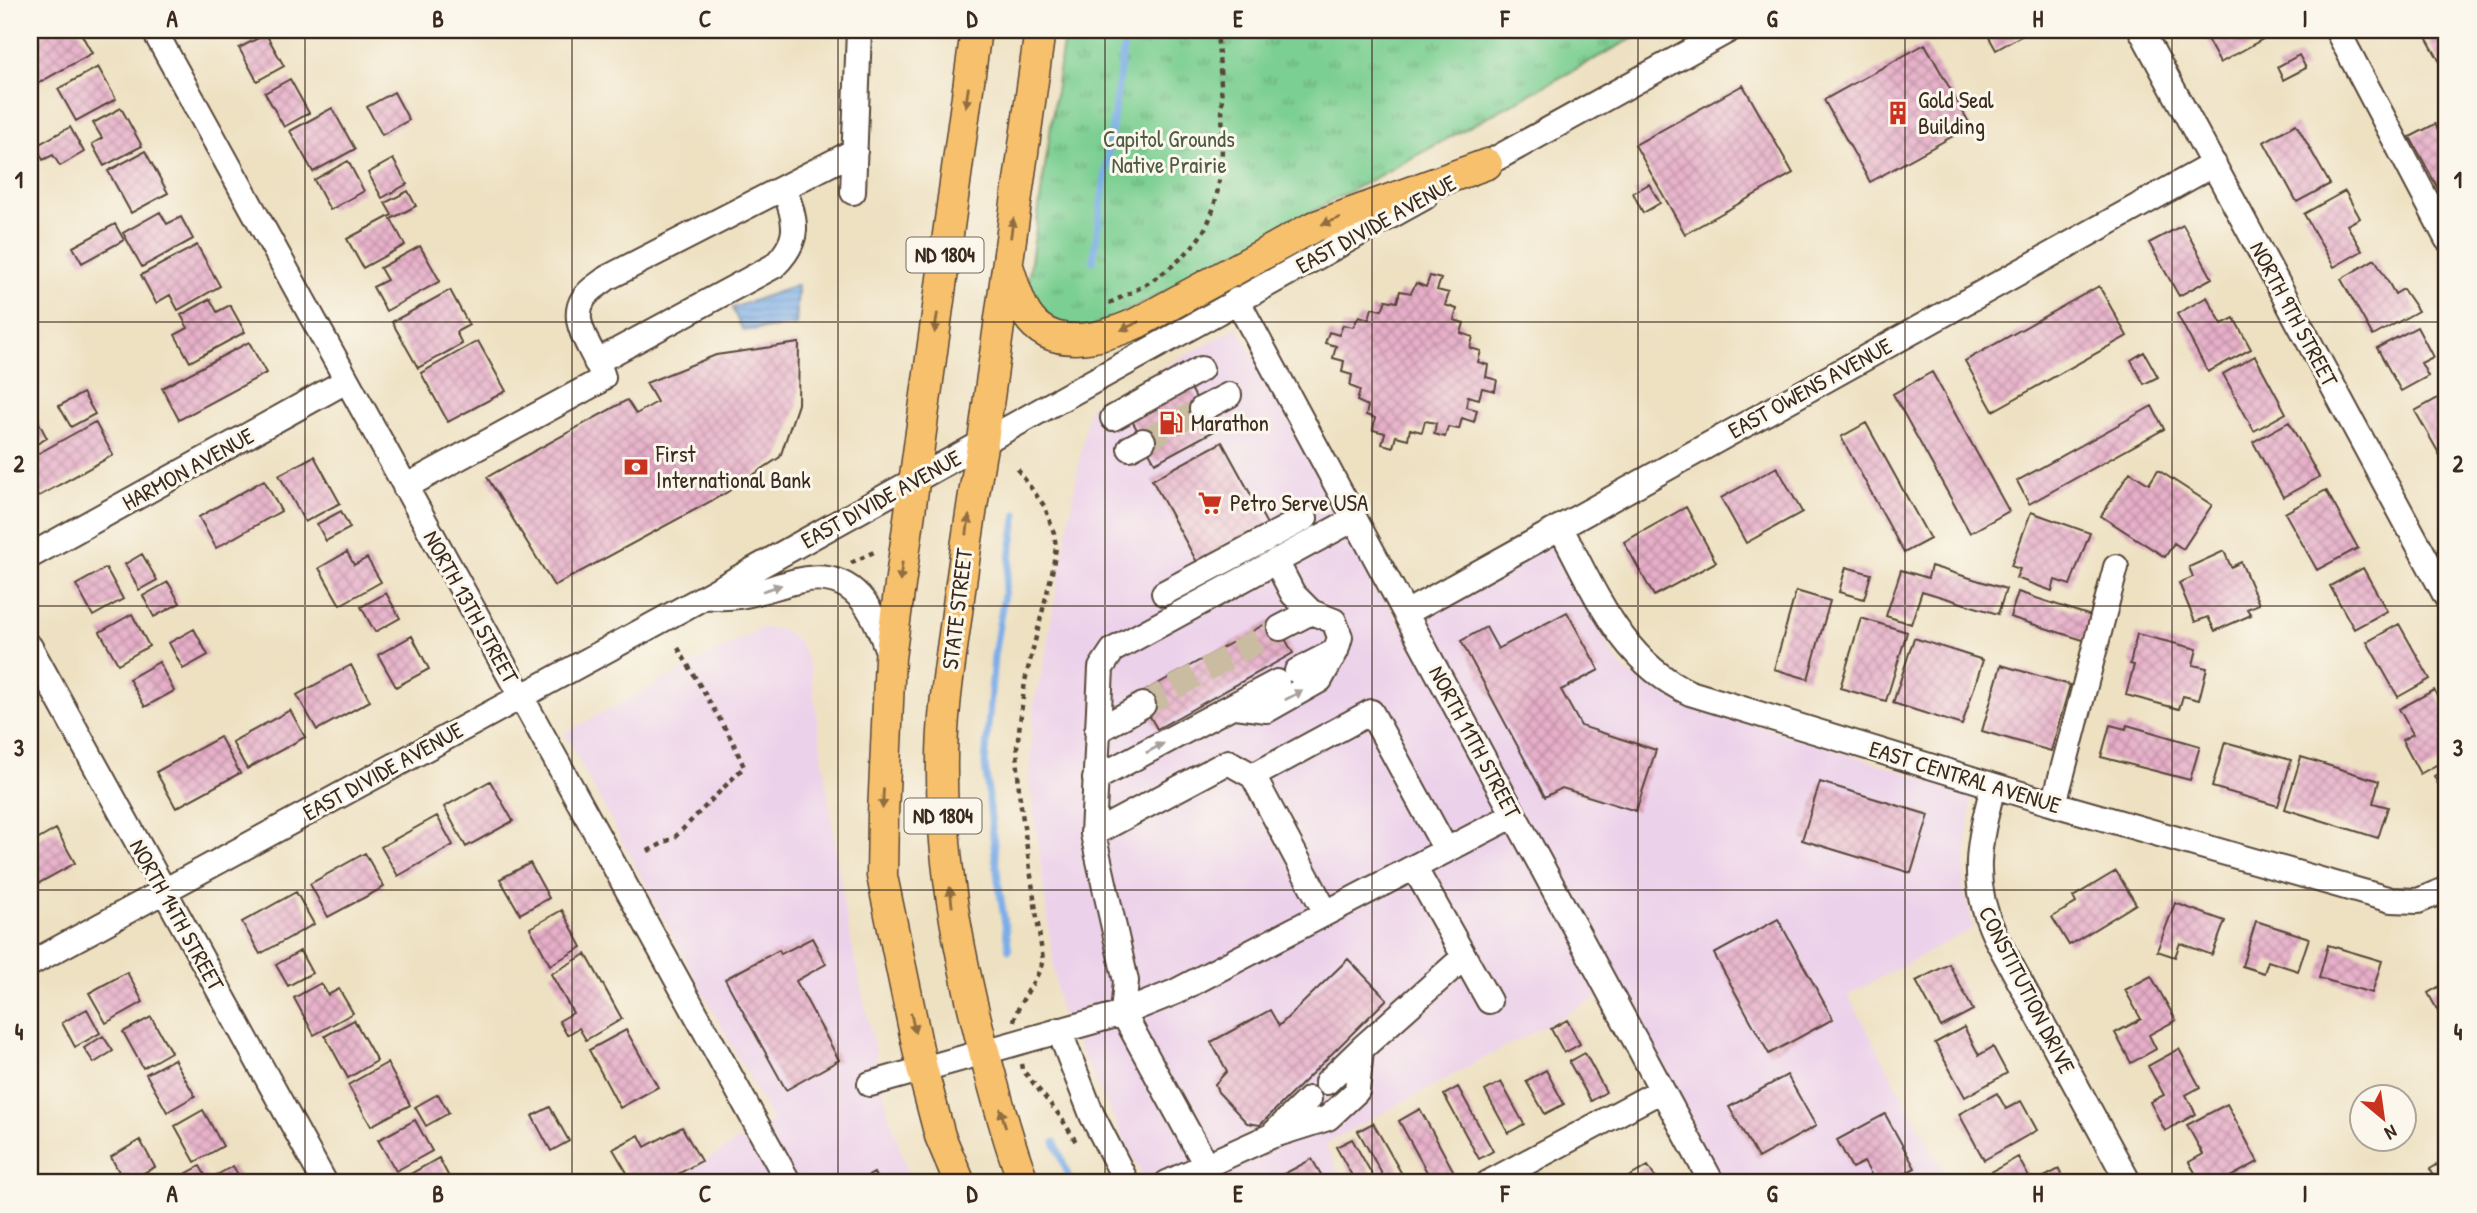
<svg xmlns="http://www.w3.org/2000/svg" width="2477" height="1213" viewBox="0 0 2477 1213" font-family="'Patrick Hand',sans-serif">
	<defs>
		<pattern id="park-tufts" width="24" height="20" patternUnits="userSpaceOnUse" patternTransform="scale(1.75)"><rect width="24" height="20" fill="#7ccf92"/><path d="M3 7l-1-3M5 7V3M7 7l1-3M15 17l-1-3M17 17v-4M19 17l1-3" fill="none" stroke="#67a877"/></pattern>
		<pattern id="water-rules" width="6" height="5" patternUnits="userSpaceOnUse" patternTransform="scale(1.75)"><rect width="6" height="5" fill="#7bade7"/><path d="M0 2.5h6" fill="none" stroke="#668dbb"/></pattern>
		<pattern id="building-cross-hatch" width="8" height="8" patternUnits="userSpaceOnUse" patternTransform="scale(1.75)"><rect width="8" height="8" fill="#e7afc9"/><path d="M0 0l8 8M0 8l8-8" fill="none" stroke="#bc8fa3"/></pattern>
	</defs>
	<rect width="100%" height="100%" fill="#fbf7ec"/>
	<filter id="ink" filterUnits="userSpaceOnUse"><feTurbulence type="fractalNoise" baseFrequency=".0143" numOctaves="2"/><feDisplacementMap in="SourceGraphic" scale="14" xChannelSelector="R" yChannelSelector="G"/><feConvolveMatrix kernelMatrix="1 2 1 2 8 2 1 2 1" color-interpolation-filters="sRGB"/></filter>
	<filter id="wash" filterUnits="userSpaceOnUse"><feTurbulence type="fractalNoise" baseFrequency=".00686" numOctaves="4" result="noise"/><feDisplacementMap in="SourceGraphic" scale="28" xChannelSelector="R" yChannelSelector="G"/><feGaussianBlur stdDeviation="1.57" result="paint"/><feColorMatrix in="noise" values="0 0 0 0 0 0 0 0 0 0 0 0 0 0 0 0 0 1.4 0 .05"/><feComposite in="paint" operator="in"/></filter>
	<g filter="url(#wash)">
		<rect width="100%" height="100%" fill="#eee1c2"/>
		<path fill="#ecd1ea" d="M1238,327L1401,627L1557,542L1611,652L1624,670L1644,684L1681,700L1972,794L1963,887L1974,928L1848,995L1950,1183H1701L1600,996L1325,1144L1345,1183H1146L1059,1008L1029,775L1034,702L1042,672L1089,407Z
			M761,628L783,630L799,642L810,667L845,913L889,1115L912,1183H668L772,1121L564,733Z"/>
		<path fill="url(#park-tufts)" stroke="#5c7c58" stroke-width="2" d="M1065,30H1648L1092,331L1042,323L1027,289Z"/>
		<path fill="url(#water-rules)" stroke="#5b6c82" stroke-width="2" d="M798,285L796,325L743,331L732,308Z"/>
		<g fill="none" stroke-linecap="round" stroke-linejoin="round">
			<path stroke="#7bade7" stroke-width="7" d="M1093,261L1126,30
				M1009,950L998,880L985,764L994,656L1017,514
				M1055,1142L1071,1183"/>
		</g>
		<g id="blocks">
			<path fill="url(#building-cross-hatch)" d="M44,30H79L92,53L33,86L30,79V38Z
				M1985,30H2032L1996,50Z
				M2202,30H2279L2220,63Z
				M2422,30H2447V68L2444,69Z
				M266,34L284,66L257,81L239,48Z
				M1925,44L1971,126L1870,182L1824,100Z
				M2299,55L2306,68L2283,80L2277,67Z
				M98,67L116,99L76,121L58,89Z
				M290,79L309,113L284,127L265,93Z
				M1743,85L1793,173L1685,234L1635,145Z
				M394,92L409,120L382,135L367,107Z
				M121,108L142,146L104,166L92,144L102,138L93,123Z
				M332,108L355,149L313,172L290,131Z
				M2296,124L2330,184L2297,202L2264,142Z
				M2435,124L2447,146V188L2440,192L2410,137Z
				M70,127L84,152L60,166L53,155L43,160L36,146Z
				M145,151L168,193L131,213L108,171Z
				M393,159L407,184L382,198L368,173Z
				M348,161L364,191L330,210L314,180Z
				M1649,184L1660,203L1643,213L1633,193Z
				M408,191L416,206L391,219L405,245L363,268L347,239L392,215L385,203Z
				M2345,191L2360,218L2347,225L2362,251L2334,267L2304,214Z
				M160,212L167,224L181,217L193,239L142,267L123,233Z
				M115,224L124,240L82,263L73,247Z
				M2183,225L2212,278L2179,296L2149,243Z
				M197,245L220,286L178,310L170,295L156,303L141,275Z
				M420,246L440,281L386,311L373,287L387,280L380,268Z
				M2375,259L2395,294L2403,289L2418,311L2373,336L2341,279Z
				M1430,276L1441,279L1437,290L1449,293L1445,305L1457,309L1454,320L1464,323L1461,333L1473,337L1470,348L1481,351L1478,362L1488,365L1486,377L1497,380L1495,391L1482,388L1479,399L1468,396L1466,407L1477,410L1474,422L1462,418L1459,429L1448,427L1445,437L1434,434L1436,423L1425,421L1422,432L1410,429L1408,439L1396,436L1393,447L1382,444L1385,433L1373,430L1375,418L1366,415L1368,406L1357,401L1360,390L1350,386L1352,375L1342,372L1344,361L1333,358L1336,346L1325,343L1329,332L1339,335L1343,325L1353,327L1359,316L1369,319L1372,308L1382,310L1386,300L1397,302L1400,291L1411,293L1416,283L1426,287Z
				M2099,286L2127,336L1993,411L1965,361Z
				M450,290L469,325L456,332L462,344L418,368L392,322Z
				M2207,297L2222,324L2234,318L2251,349L2208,372L2177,314Z
				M210,299L217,312L230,305L245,332L190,362L175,335L188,328L181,315Z
				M2417,327L2433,357L2421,363L2428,376L2401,391L2377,348Z
				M478,341L506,391L448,422L421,373Z
				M249,342L266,373L179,420L162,388Z
				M799,343L798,404L780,457L726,493L554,586L487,477L627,400L636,414L657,402L646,383L716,355Z
				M2144,352L2158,377L2144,384L2131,360Z
				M2255,356L2286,413L2254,431L2223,374Z
				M1932,372L2009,511L1970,533L1893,394Z
				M1188,383L1214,431L1155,463L1129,415Z
				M83,393L95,414L71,427L59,406Z
				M2447,393V454L2441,457L2415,411Z
				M30,406L47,438L30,448Z
				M2152,406L2164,429L2029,504L2017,481Z
				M95,422L113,455L30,501V458Z
				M2289,422L2319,477L2283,497L2253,442Z
				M1866,423L1930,539L1904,553L1841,437Z
				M1222,442L1268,526L1198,564L1152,480Z
				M314,456L340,503L305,522L279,475Z
				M1777,467L1802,512L1746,543L1721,498Z
				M2158,470L2212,505L2183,549L2174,543L2165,557L2101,516L2130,472L2149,484Z
				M264,480L281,511L216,548L199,517Z
				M2326,490L2358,548L2317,570L2285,513Z
				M1686,507L1716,562L1654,596L1624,542Z
				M341,511L350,528L326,541L317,524Z
				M2031,512L2090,533L2070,585L2055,580L2052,591L2016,578L2020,569L2011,566Z
				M2224,551L2231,567L2241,562L2259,604L2247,609L2251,615L2215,631L2208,617L2195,622L2179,583L2193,577L2189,567Z
				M347,552L354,565L367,558L381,582L340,605L319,568Z
				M142,554L157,580L139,590L125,564Z
				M1931,566L2006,589L1998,614L1922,591L1911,624L1886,616L1901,570L1928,578Z
				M1846,567L1871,574L1864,599L1839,592Z
				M106,568L123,599L93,616L76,585Z
				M2363,568L2387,611L2354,629L2330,586Z
				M168,582L180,603L154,617L143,596Z
				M1796,591L1830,601L1808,679L1774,669Z
				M2018,592L2094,617L2086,641L2010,617Z
				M386,593L400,618L375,632L361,607Z
				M1567,612L1599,670L1561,690L1581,726L1656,750L1636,811L1562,788L1545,797L1461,641L1486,627L1498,649Z
				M132,614L149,646L118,664L100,632Z
				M1861,618L1907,632L1886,701L1840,688Z
				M1274,619L1293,653L1157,729L1138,695Z
				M2399,624L2430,679L2398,697L2367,642Z
				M194,629L208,655L183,669L169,643Z
				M2137,634L2197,649L2193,665L2207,668L2199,700L2183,696L2179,709L2126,695L2134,665L2130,664Z
				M412,636L429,669L396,687L378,655Z
				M1914,638L1983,660L1962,725L1893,703Z
				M159,662L174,691L145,707L129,679Z
				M351,665L370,701L317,730L297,695Z
				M2001,665L2070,685L2051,751L1982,731Z
				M2434,690L2447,714V759L2420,774L2402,740L2413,734L2399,709Z
				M290,710L305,737L247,769L232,742Z
				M2110,725L2126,729L2127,725L2200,746L2190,780L2101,757Z
				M220,737L240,773L176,808L156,772Z
				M2225,742L2291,760L2278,806L2212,787Z
				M2301,757L2379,781L2373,803L2388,807L2378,838L2285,809Z
				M2447,768V800L2434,776Z
				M490,781L513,821L466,847L444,807Z
				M1820,782L1929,815L1911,873L1802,840Z
				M437,816L453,845L398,876L381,847Z
				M56,829L75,863L30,888V844Z
				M365,853L384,887L328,917L310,884Z
				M530,863L549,898L520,914L500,879Z
				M2116,871L2136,904L2069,945L2052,917L2076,903L2073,897Z
				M296,892L314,924L260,954L242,922Z
				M2175,903L2225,921L2212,955L2180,943L2175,957L2157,951Z
				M562,910L582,947L550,965L530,928Z
				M1778,919L1833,1019L1769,1054L1714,954Z
				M2256,921L2309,938L2298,971L2268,961L2264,973L2242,966Z
				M812,938L826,964L796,981L839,1060L786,1090L725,979L779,950L781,954Z
				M2328,945L2382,961L2372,993L2319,978Z
				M300,951L312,973L288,986L276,965Z
				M586,954L622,1019L586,1040L579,1028L567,1035L559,1021L573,1013L551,974Z
				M1348,959L1387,999L1260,1125L1247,1123L1218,1092L1215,1084L1227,1071L1211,1042L1270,1010L1279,1026Z
				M1949,964L1973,1010L1941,1027L1916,981Z
				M127,972L143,1002L106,1023L89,993Z
				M2151,976L2176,1020L2149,1035L2156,1049L2131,1063L2115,1033L2141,1019L2125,990Z
				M2447,982V1028L2428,993Z
				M321,983L328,995L339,989L353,1013L314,1035L294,998Z
				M87,1009L100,1033L75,1047L62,1023Z
				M151,1017L171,1052L143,1068L123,1032Z
				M354,1020L377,1061L348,1078L325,1036Z
				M1567,1020L1580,1044L1564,1053L1551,1029Z
				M1964,1027L1979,1055L1993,1047L2007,1073L1965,1097L1935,1043Z
				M626,1030L658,1087L620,1108L589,1050Z
				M103,1036L113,1051L94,1063L84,1048Z
				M2179,1049L2200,1087L2186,1095L2196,1114L2165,1131L2150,1102L2164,1095L2148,1066Z
				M1585,1053L1606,1092L1591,1101L1569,1062Z
				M174,1059L195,1096L167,1112L146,1074Z
				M387,1063L410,1105L371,1126L348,1085Z
				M1546,1070L1564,1104L1545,1114L1526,1081Z
				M1787,1075L1816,1126L1758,1158L1729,1107Z
				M1501,1082L1524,1124L1508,1133L1485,1091Z
				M1458,1087L1493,1151L1479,1159L1444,1095Z
				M1997,1093L2006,1109L2021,1101L2037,1130L1984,1160L1959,1114Z
				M438,1094L449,1113L426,1126L415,1107Z
				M2227,1104L2258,1162L2219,1183H2201L2189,1162L2203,1154L2187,1125Z
				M550,1107L569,1141L551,1151L532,1116Z
				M1420,1109L1454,1172L1433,1183L1399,1121Z
				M203,1110L223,1146L195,1162L175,1126Z
				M1885,1114L1915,1168L1887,1183H1876L1864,1162L1852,1168L1837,1140Z
				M415,1120L432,1151L396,1171L378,1140Z
				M1373,1123L1407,1183H1387L1358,1131Z
				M682,1127L701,1161L662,1183H633L613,1149L639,1135L645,1147Z
				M1352,1139L1377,1183H1356L1336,1147Z
				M140,1140L155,1167L125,1183L111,1157Z
				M2018,1157L2032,1183H1993L1988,1174Z
				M439,1158L452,1183H401L400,1180Z
				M1312,1159L1326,1183H1287L1282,1175Z
				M2447,1159V1183H2438L2430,1169Z
				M200,1166L208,1180L233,1166L243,1183H174L173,1181Z
				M1648,1166L1656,1179L1649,1183H1618Z
				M2059,1169L2066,1183H2033Z
				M874,1173L879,1183H856Z"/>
		</g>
	</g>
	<g filter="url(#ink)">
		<use href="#blocks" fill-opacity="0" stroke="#564537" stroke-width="2"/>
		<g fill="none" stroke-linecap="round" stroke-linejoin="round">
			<path stroke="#cabca1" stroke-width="24" stroke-dasharray="24 12" stroke-linecap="butt" d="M1143,441L1202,409
				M1143,705L1280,628"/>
			<g stroke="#564537" stroke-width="28">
				<path id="minor" d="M154,30L789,1183
					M2141,30L2447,598
					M2337,30L2447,239
					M1470,173L1729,30
					M853,192L859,30
					M1237,300L1712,1183
					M596,362L774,266C802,239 796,222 784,188
					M1202,409L1229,395
					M1113,418L1201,369
					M1130,448L1143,441
					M405,487L596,383L603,377C596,351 562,318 589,292C594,287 601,283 607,278L855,151
					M1560,527C1594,589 1621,662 1690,693L2054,804L2391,900L2418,901L2447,889
					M30,556L346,381
					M1276,561L1293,594L1311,612
					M1164,593L1305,518
					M706,596C742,601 763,589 797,581C855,567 874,611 890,657
					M1406,613L2214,164
					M30,647L325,1183
					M1297,671L1336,651
					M1235,706L1267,710L1320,680L1336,651L1340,637L1334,621L1311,612L1280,628
					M1097,731L1143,705
					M1095,779L1277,682
					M1993,786C1979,842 1969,881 1995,936L2129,1183
					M2054,804L2116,567
					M1093,834L1228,762L1253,776
					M1414,867L1489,1001
					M1326,913L1253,776L1371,712L1446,850
					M30,964L706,596L1425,197
					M1059,1030L1092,1115L1127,1183
					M1327,1082L1361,1049
					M870,1084L1123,1013L1175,992L1514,815
					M1274,1133L1309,1099
					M1206,1165L1123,1013L1126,981L1093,834L1101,668L1113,650L1354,519
					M1167,1183L1271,1136L1328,1118L1357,1091L1361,1049L1464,957
					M1488,1183L1662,1090"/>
			</g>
			<g stroke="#564537" stroke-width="33">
				<path id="major" d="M1009,269C1014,284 1018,301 1027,315C1052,353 1103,338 1137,323L1313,227L1487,164
					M960,1183L940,1136L922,1068L882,876L883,814L890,658L976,30
					M1024,1183C1009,1145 999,1106 988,1066C962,971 942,873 942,773C941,722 949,670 956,620C964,560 972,501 983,441L1040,30"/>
			</g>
			<path stroke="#564537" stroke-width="4.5" stroke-dasharray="5 5" stroke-linecap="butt" d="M1109,303C1145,287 1181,266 1203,232C1232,186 1221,84 1217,30
				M851,563L876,551
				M648,851L675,837L744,767L733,742L678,648
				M1014,1021C1019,999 1037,983 1043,960L1019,792L1017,747L1025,681L1052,573L1056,547L1054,533L1045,507L1015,466
				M1021,1064L1022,1069L1060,1116L1078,1145"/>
			<use href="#minor" stroke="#fff" stroke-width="24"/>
			<use href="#major" stroke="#f7c06c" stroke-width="30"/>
		</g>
		<defs><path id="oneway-solid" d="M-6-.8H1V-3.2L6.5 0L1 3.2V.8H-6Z" transform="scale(1.75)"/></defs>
		<g fill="#906e41">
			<use href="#oneway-solid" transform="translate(967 97) rotate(98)"/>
			<use href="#oneway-solid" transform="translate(1331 221) rotate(160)"/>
			<use href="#oneway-solid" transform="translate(1012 228) rotate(-82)"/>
			<use href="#oneway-solid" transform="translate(936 323) rotate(98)"/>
			<use href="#oneway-solid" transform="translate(1130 326) rotate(155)"/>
			<use href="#oneway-solid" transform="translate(968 525) rotate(-83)"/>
			<use href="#oneway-solid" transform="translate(901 572) rotate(97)"/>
			<use href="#oneway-solid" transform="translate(883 799) rotate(93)"/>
			<use href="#oneway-solid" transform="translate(951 897) rotate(-97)"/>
			<use href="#oneway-solid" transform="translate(913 1023) rotate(78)"/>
			<use href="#oneway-solid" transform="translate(1003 1118) rotate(-105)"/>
		</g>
		<g fill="#a79f9a">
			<use href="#oneway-solid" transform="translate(772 588) rotate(-18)"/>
			<use href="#oneway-solid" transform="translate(1294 695) rotate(-29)"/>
			<use href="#oneway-solid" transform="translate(1155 748) rotate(-28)"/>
		</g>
	</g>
	<path fill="none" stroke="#3b2a1e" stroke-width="2" stroke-opacity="0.55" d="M305,30V1183M572,30V1183M838,30V1183M1105,30V1183M1372,30V1183M1638,30V1183M1905,30V1183M2172,30V1183M30,322H2447M30,606H2447M30,890H2447"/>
	<defs>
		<g id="building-bare" transform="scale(1.89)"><path d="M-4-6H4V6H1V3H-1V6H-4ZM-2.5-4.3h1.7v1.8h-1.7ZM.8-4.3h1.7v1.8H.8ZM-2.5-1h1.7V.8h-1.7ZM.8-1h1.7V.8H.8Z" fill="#c8321e" stroke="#fbf7ec" stroke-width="2.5" paint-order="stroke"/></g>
		<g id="fuel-bare" transform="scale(1.89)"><path d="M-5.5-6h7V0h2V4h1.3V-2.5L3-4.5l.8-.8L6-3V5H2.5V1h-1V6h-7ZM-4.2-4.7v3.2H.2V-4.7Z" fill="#c8321e" stroke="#fbf7ec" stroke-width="2.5" paint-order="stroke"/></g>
		<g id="bank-bare" transform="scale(1.89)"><path d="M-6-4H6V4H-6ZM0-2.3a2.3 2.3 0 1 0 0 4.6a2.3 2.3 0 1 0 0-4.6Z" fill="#c8321e" stroke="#fbf7ec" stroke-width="2.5" paint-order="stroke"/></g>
		<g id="supermarket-bare" transform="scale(1.89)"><path d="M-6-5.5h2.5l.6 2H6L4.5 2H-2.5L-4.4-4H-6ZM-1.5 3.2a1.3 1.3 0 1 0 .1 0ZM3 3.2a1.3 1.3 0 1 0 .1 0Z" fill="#c8321e" stroke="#fbf7ec" stroke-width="2.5" paint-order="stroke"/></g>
	</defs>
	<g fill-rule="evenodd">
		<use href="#building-bare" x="1898" y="113"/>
		<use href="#fuel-bare" x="1171" y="423"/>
		<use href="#bank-bare" x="636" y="467"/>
		<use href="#supermarket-bare" x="1210" y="503"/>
	</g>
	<g text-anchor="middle" stroke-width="6" stroke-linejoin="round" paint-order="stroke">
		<g fill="#fbf7ec" stroke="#75685c" stroke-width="2">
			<rect x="906.5" y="237.5" width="77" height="35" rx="5"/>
			<rect x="904.5" y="798.5" width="77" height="35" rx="5"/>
		</g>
		<g font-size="21" font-weight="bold" fill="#3b2a1e">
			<text x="945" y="262">ND 1804</text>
			<text x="943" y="823">ND 1804</text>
		</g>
		<g font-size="23" fill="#3b2a1e" stroke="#fbf7ec" text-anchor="start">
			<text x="1918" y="108">Gold Seal<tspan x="1918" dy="26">Building</tspan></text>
			<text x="1191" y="431">Marathon</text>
			<text x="656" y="462">First<tspan x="656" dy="26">International Bank</tspan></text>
			<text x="1230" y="511">Petro Serve USA</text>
		</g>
		<g font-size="23" fill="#4e5c41" stroke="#fbf7ec">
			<text x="1169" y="147">Capitol Grounds<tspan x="1169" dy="26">Native Prairie</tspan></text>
		</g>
		<g font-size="23" fill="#3b2a1e" stroke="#fbf7ec">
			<text transform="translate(1376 224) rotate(-29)" y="8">EAST DIVIDE AVENUE</text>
			<text transform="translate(2294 314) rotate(62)" y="8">NORTH 9TH STREET</text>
			<text transform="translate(1810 388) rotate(-29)" y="8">EAST OWENS AVENUE</text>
			<text transform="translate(188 469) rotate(-29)" y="8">HARMON AVENUE</text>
			<text transform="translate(881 499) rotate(-29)" y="8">EAST DIVIDE AVENUE</text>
			<text transform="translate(471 607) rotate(61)" y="8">NORTH 13TH STREET</text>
			<text transform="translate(957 609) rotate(-83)" y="8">STATE STREET</text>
			<text transform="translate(1475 742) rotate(62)" y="8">NORTH 11TH STREET</text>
			<text transform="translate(383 771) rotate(-29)" y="8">EAST DIVIDE AVENUE</text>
			<text transform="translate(1965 777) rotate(17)" y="8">EAST CENTRAL AVENUE</text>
			<text transform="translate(177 915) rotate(61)" y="8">NORTH 14TH STREET</text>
			<text transform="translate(2027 990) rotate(63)" y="8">CONSTITUTION DRIVE</text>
		</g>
	</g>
	<rect width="2477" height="1213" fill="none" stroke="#fbf7ec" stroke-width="77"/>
	<g transform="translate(2383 1118) rotate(151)"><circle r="33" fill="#fbf7ec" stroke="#aea59a" stroke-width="2"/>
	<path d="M0-5L12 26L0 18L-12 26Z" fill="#c8321e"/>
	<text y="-10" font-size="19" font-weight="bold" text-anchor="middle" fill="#3b2a1e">N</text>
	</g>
	<rect x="38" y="38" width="2400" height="1136" fill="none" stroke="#3b2a1e" stroke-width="2.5"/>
	<g font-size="23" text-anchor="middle" font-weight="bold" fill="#3b2a1e">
		<text x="172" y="27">A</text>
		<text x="438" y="27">B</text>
		<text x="705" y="27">C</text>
		<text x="972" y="27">D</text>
		<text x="1238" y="27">E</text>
		<text x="1505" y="27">F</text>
		<text x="1772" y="27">G</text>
		<text x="2038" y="27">H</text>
		<text x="2305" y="27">I</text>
		<text x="19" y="188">1</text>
		<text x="2458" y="188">1</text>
		<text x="19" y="472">2</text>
		<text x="2458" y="472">2</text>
		<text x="19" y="756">3</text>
		<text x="2458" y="756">3</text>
		<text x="19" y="1040">4</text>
		<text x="2458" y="1040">4</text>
		<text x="172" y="1202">A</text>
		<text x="438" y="1202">B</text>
		<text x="705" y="1202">C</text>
		<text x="972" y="1202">D</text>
		<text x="1238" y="1202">E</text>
		<text x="1505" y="1202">F</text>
		<text x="1772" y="1202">G</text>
		<text x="2038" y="1202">H</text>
		<text x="2305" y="1202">I</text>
	</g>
</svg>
